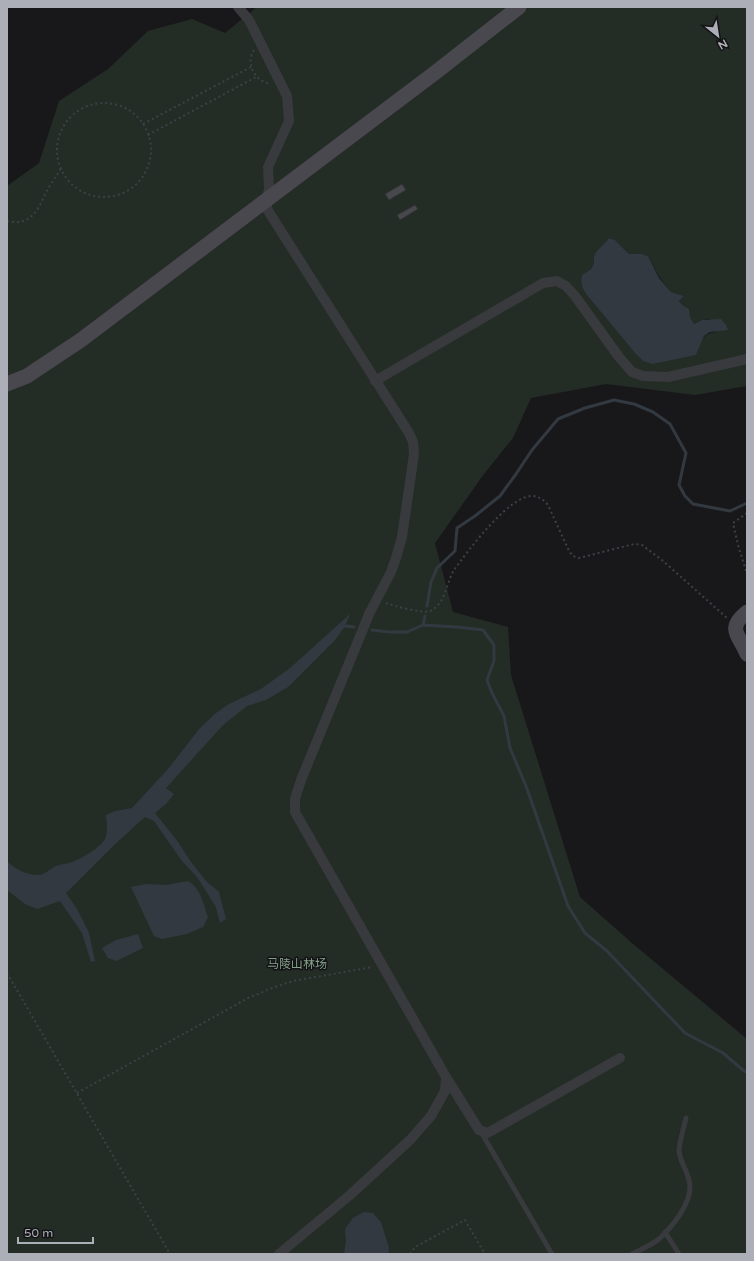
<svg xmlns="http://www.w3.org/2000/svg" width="754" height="1261" viewBox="0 0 754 1261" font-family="'Varela Round','Noto Sans SC',sans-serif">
	<rect width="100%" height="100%" fill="#18181a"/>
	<path fill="#242c26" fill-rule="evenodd" d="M257,7H747V386L695,395L606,384L531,398L513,438L484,474L435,543L453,612L508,627L511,675L580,897L632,943L747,1039V1254H7V186L39,163L59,101L108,69L148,31L192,19L225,33ZM609,238L615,240L629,254H634L648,256L660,278L671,292L684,296L679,301L694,324L702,320L710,319L716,332C700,334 703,342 696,355L643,361L634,352L591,300C584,292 579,285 582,275L591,269L594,263C592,251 602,247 609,238Z"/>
	<path fill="#333941" d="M609,238L615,240L629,254H641L648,256L659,278L671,292L684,296L679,301L683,306L689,309L690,317L694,324L702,320L721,319L726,325L728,330L710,332L704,336L696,355L652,364L643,361L634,352L591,300C584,292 579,285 582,275L591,269L594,263C592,250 602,248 609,238Z
		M350,614L345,626L335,640L288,687L266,700L247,706L223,725L166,788L174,794L166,804L155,813L178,842L191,862L207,882L219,892L226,919L220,923L216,907L197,877L182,861L154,821L145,817L115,844L66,893L77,909L89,933L95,961L91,962L82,933L60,901L37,909L25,904L7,890V861C14,869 27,875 38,875C44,875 49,870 54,867C60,864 66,864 72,862C81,859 100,848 105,839C108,832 107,823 106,815L115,811L132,808L168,769L200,728L216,713L229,704L261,689L290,668Z
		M188,881C201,889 203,903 208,917L203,927L187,934L162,939L154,936L131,887L146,884L166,885Z
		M138,934L143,948L116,961L108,958L102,948L116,940Z
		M364,1212L373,1213L381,1222L389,1248L388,1254H344L346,1241L345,1229L353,1218Z"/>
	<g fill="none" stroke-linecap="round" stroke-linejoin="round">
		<path stroke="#333941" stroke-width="3" d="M427,606L431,582L437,568L455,551L457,528L475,516L500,496L516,474L532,450L558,419L585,408L614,400L634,404L653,412L670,424L686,453L679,485L685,496L693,504L730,511L747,503
			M423,625L457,627L483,630L494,645V661L487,680L492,693L504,716L510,748L526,786L568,906L585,933L607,951L685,1033L723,1053L744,1071L747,1072
			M345,626L354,627
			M372,630L389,632H407L423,625L425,616"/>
	</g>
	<path fill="#47484c" stroke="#333235" d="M402,184L406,190L389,200L385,194Z
		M415,205L418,209L400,220L397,215Z"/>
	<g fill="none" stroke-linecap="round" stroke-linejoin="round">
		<path stroke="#3f4045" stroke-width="2" stroke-dasharray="2 3" stroke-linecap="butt" d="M254,50C245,64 255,81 270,84
			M57 150a47 47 0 1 1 94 0a47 47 0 1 1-94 0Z
			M143,124L251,67
			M148,135L256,77
			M7,221C12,222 18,223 23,221C38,216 42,199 49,187C53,181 57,175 61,168
			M747,513L733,523L738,545L747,574
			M386,603C394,606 423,614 430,611C446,604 446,583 454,570C467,552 510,494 533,496C540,497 544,500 548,505L569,551L573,556L579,558L634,544L642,545L662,560L727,618
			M7,973L170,1254
			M77,1093L248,998L275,987L293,981L373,967
			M410,1254L415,1247L465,1220L485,1254"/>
		<path stroke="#393a3e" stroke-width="5" d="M481,1132L552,1254
			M665,1232L679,1254
			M632,1254C641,1249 652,1245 659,1239C672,1227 690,1205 690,1187C690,1174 680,1163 679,1151C679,1144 684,1126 686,1118"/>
		<path stroke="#393a3e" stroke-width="10" d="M238,7L249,20L287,96L289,121L268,167L269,189L267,199V209L409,433L413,442L414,454L402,537L396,558L391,572L370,612L301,780L295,799V812L446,1077L479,1130L487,1133L493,1130L620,1058
			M375,381L543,283L557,281L566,286L575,296L619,357L632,372L643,376L668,377L747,359
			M279,1254L350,1195L410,1140L431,1116L445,1091L446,1077"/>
		<path stroke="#48484e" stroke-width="15" d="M7,384L27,376L81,340L436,72L519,7
			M747,612C726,629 739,634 747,654"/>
	</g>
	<g text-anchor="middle" stroke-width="3" stroke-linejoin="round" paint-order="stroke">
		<g font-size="12" fill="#85a18a" stroke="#131315">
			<text x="297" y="968">马陵山林场</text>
		</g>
	</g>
	<rect width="754" height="1261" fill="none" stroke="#acaeb8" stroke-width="16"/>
	<g transform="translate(718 36) rotate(150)" stroke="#131315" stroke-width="3" paint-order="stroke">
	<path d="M0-3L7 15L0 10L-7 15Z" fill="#acaeb8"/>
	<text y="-6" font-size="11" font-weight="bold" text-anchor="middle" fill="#acaeb8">N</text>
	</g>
	<path d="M18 1237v6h75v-6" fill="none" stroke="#acaeb8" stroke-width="2"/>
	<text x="24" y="1237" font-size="12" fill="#acaeb8" stroke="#131315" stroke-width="3" paint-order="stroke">50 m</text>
</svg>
